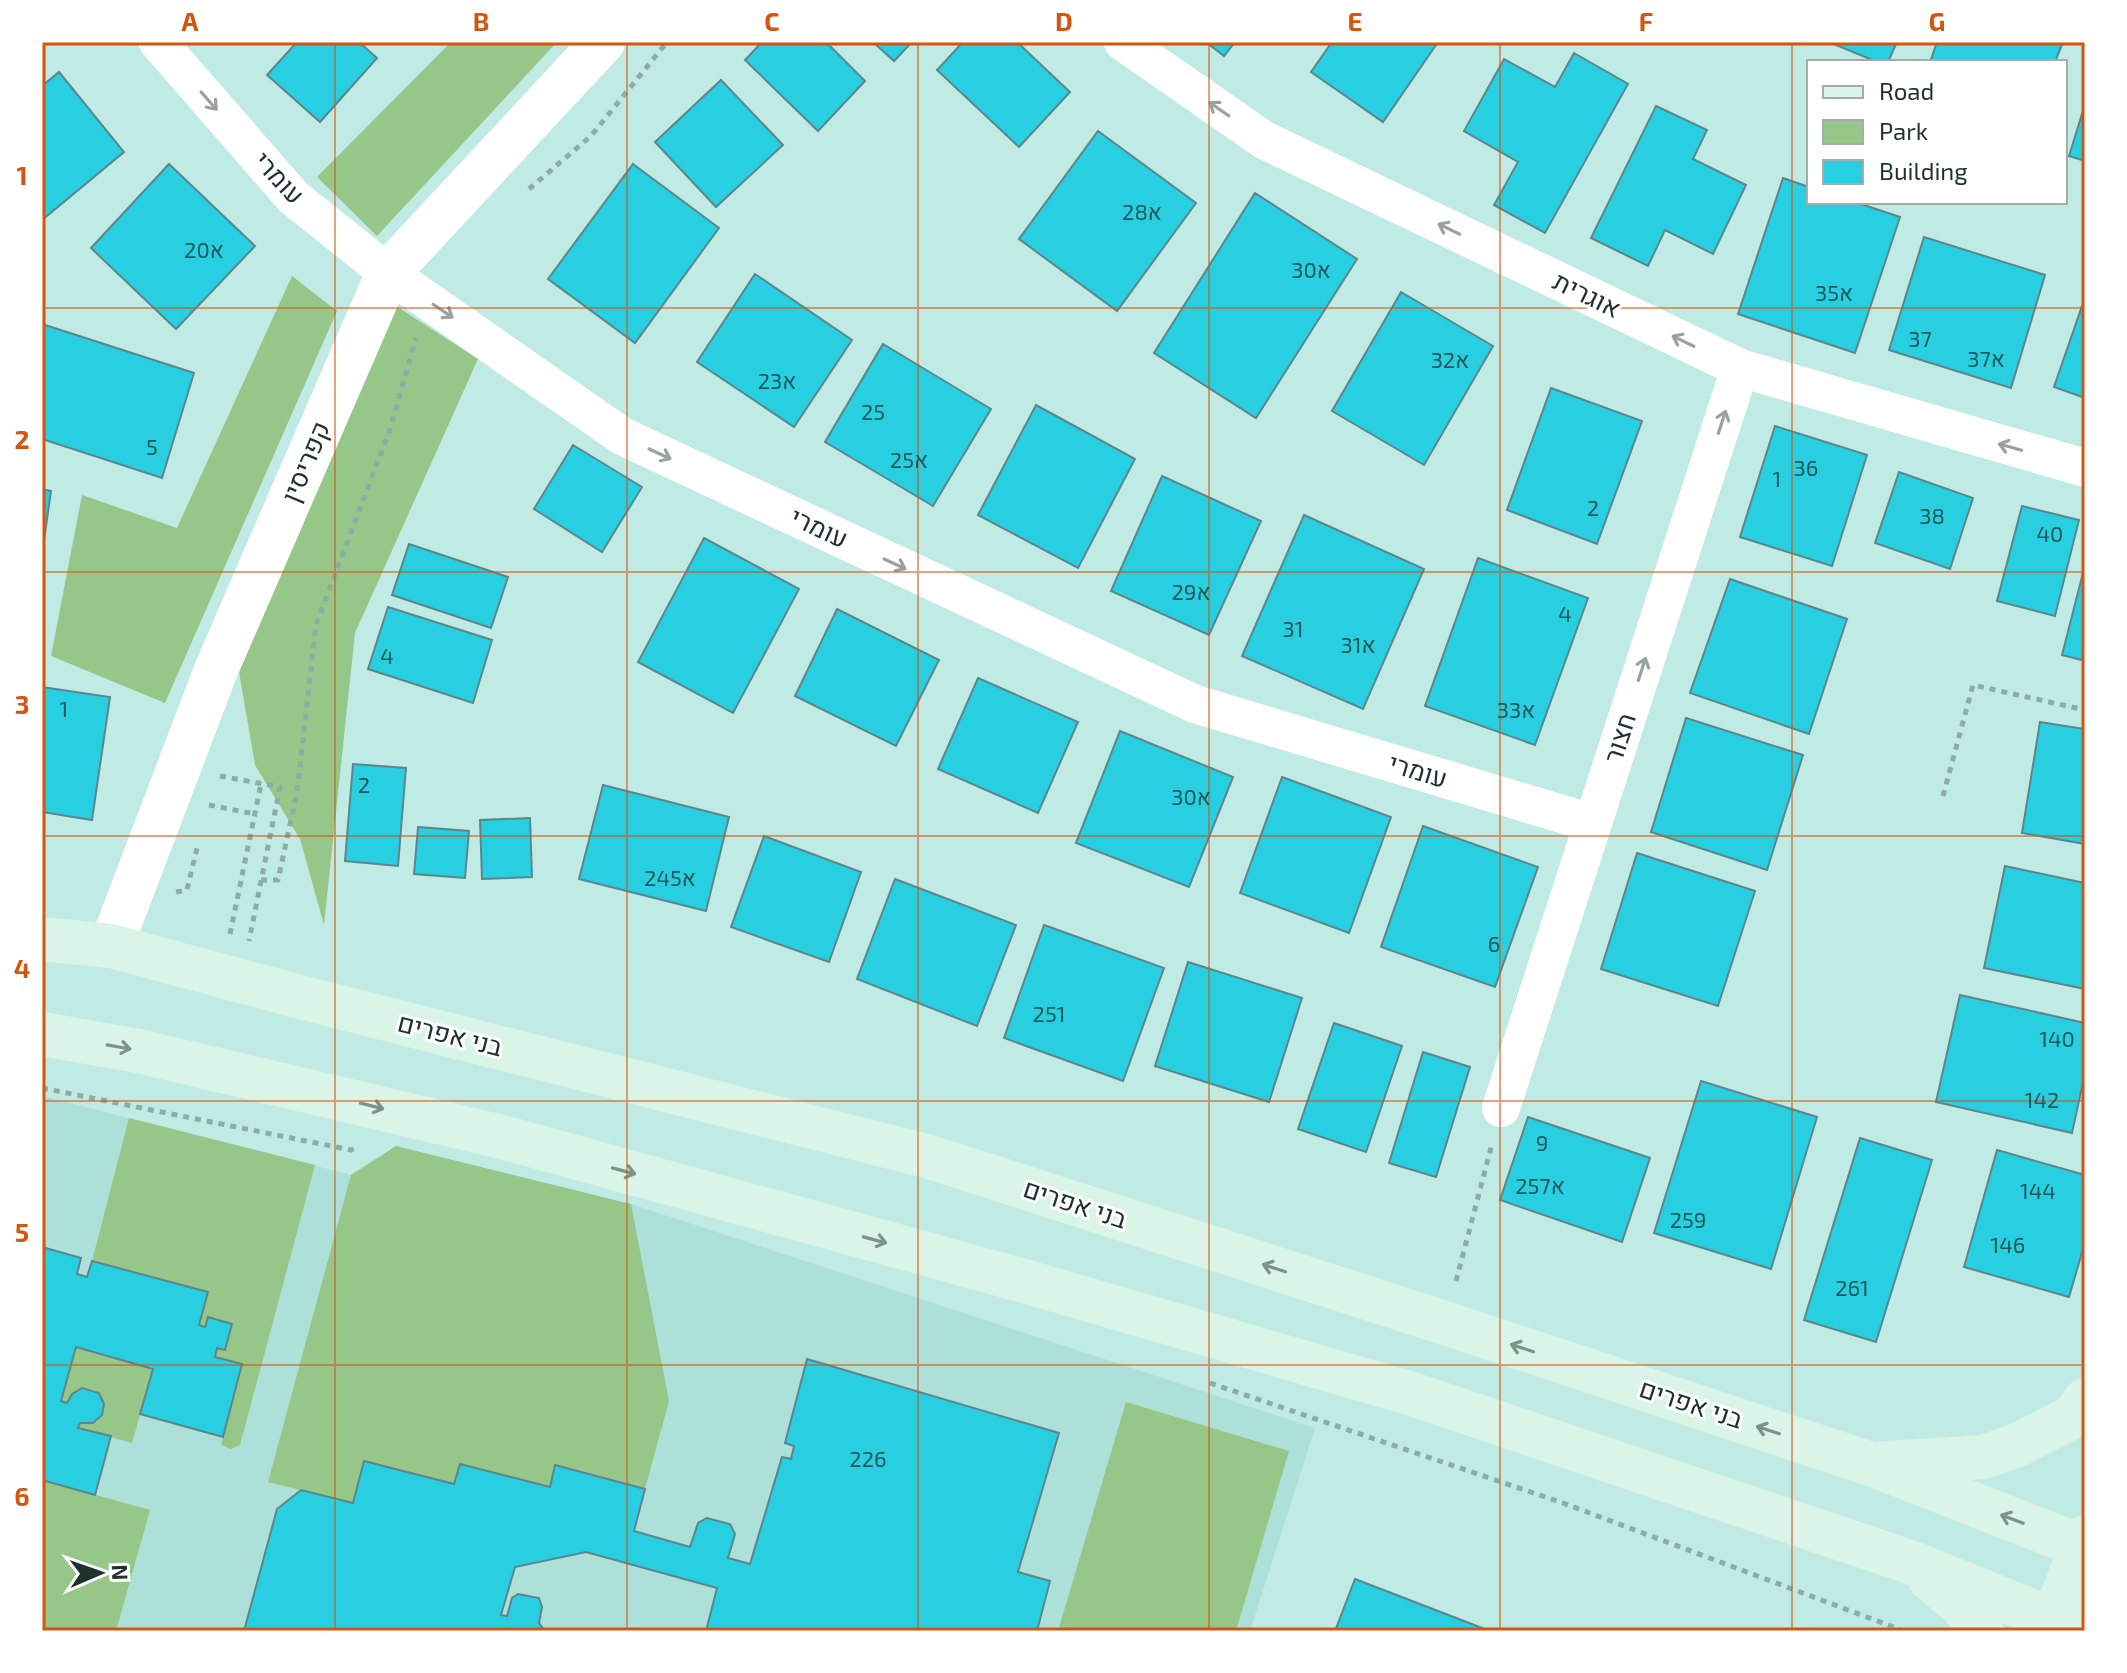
<svg xmlns="http://www.w3.org/2000/svg" width="2127" height="1673" viewBox="0 0 2127 1673" font-family="'Exo 2',Heebo,sans-serif">
	<rect width="100%" height="100%" fill="#c0ebe4"/>
	<path fill="#ace0d8" d="M42,1096L351,1175L396,1146L631,1204L1315,1428L1250,1631H42Z"/>
	<path fill="#96c789" d="M451,42H557L377,236L317,177Z
		M292,276L337,311L165,703L51,656L82,495L177,528Z
		M393,304L478,359L355,633L324,925L300,839L255,765L238,666Z
		M129,1118L315,1165L240,1445L231,1449L221,1445L242,1364L215,1357L217,1348L225,1349L232,1324L208,1318L205,1326L199,1325L92,1261Z
		M396,1146L631,1204L669,1401L645,1489L555,1465L550,1487L460,1464L454,1484L365,1461L353,1503L268,1482L351,1175Z
		M76,1347L153,1369L132,1443L78,1428L80,1423H92L102,1415V1398L94,1390L82,1388L72,1394L67,1403L61,1401Z
		M1126,1402L1289,1451L1236,1631H1058Z
		M42,1480L150,1510L116,1631H42Z"/>
	<path fill="#27cfe1" stroke="#5d868c" stroke-width="2" d="M297,42H359L377,58L320,122L267,75Z
		M762,42H826L865,81L818,131L745,60Z
		M873,42H912L894,61Z
		M963,42H1017L1070,92L1019,147L937,70Z
		M1206,42H1235L1224,56Z
		M1332,42H1438L1383,122L1311,72Z
		M1829,42H1897L1888,62H1877Z
		M1937,42H2063L2055,62H1930Z
		M1574,53L1628,84L1545,233L1494,205L1518,162L1464,131L1504,59L1555,87Z
		M59,72L124,152L42,220V86Z
		M721,80L783,145L716,207L655,142Z
		M2085,104V161L2069,156Z
		M1656,106L1707,130L1693,159L1746,185L1713,254L1665,230L1648,266L1591,238Z
		M1098,131L1196,203L1117,311L1019,239Z
		M169,164L255,246L176,329L91,248Z
		M633,164L719,228L635,343L548,279Z
		M1783,178L1809,187V202H1855L1900,217L1855,353L1738,314Z
		M1255,193L1357,259L1256,418L1154,353Z
		M1924,237L2045,275L2011,388L1889,350Z
		M755,274L852,340L794,427L697,362Z
		M1401,292L1493,346L1424,465L1332,411Z
		M2082,306L2085,307V398L2054,387Z
		M42,324L194,373L162,478L42,439Z
		M883,344L991,409L933,506L825,442Z
		M1551,388L1642,421L1597,544L1507,510Z
		M1036,405L1135,459L1078,568L978,515Z
		M1775,426L1867,455L1832,566L1740,537Z
		M573,445L642,487L602,552L534,509Z
		M1899,472L1973,498L1950,569L1875,543Z
		M1162,476L1261,521L1209,635L1111,591Z
		M42,489L51,491L42,554Z
		M2022,506L2079,520L2055,616L1997,601Z
		M1304,515L1424,569L1363,709L1242,656Z
		M704,538L799,589L733,713L638,662Z
		M409,544L508,577L491,628L392,595Z
		M1478,558L1588,598L1535,745L1425,706Z
		M2085,565V661L2062,655Z
		M1730,579L1847,619L1809,734L1690,693Z
		M388,607L492,640L473,703L368,669Z
		M837,609L939,660L896,746L795,696Z
		M978,678L1078,722L1038,813L938,769Z
		M42,687L110,697L92,820L42,812Z
		M1686,718L1803,755L1767,870L1651,832Z
		M2040,722L2085,729V844L2022,833Z
		M1120,731L1233,777L1189,887L1076,843Z
		M353,764L406,768L398,866L345,861Z
		M1282,777L1391,817L1349,933L1240,893Z
		M603,785L729,817L706,911L579,879Z
		M530,818L532,877L482,879L480,820Z
		M1423,826L1538,867L1495,987L1381,947Z
		M418,827L469,831L465,878L414,874Z
		M764,836L861,872L829,962L731,927Z
		M1637,853L1755,891L1718,1006L1601,969Z
		M2005,866L2085,883V989L1984,968Z
		M895,879L1016,925L977,1026L857,979Z
		M1044,925L1164,968L1123,1081L1004,1038Z
		M1188,962L1302,998L1269,1102L1155,1066Z
		M1960,995L2085,1023V1073L2072,1133L1936,1102Z
		M1334,1023L1402,1046L1366,1152L1298,1129Z
		M1423,1052L1470,1067L1436,1177L1389,1163Z
		M1701,1081L1817,1117L1771,1269L1654,1233Z
		M1528,1117L1650,1158L1622,1242L1500,1200Z
		M1860,1138L1932,1160L1876,1342L1804,1320Z
		M1997,1150L2085,1175V1242L2069,1297L1964,1267Z
		M42,1247L81,1258L77,1274L87,1277L92,1261L208,1292L199,1325L205,1327L208,1317L232,1324L225,1350L217,1348L215,1357L242,1364L223,1437L140,1414L153,1369L76,1347L61,1401L67,1403L72,1394L82,1388L99,1393L104,1404L102,1415L93,1423H80L78,1428L111,1436L95,1495L42,1480Z
		M807,1359L1059,1433L1018,1572L1050,1581L1037,1631H706L717,1588L586,1552L515,1567L501,1615L507,1616L512,1598L518,1594L539,1598L542,1607L539,1623L545,1631H244L277,1509L301,1490L353,1503L364,1461L454,1484L460,1464L550,1487L555,1465L645,1489L634,1531L690,1547L698,1523L707,1518L730,1524L735,1534L728,1558L750,1564L782,1457L791,1459L794,1446L785,1443Z
		M1355,1579L1490,1631H1335Z"/>
	<g fill="none" stroke-linecap="round" stroke-linejoin="round">
		<path stroke="#8bada7" stroke-width="5" stroke-dasharray="6 6" stroke-linecap="butt" d="M529,189L591,136L667,42
			M220,776L280,787L249,941
			M1943,796L1973,685L2085,710
			M209,805L255,814
			M261,880H278L297,792L316,625L390,429L416,338
			M176,892L187,890L197,848
			M230,934L261,784
			M42,1088L351,1150L358,1148
			M1456,1281L1492,1144
			M1210,1383L1563,1503L1904,1631"/>
		<path stroke="#fff" stroke-width="38" d="M158,42L293,197L388,273L622,436L1195,704L1592,823
			M1123,42L1264,140L1740,368L2085,468
			M1501,1108L1740,368"/>
		<path stroke="#fff" stroke-width="44" d="M111,946L216,670L388,273L603,42"/>
		<path stroke="#daf4e7" stroke-width="44" d="M42,939L111,946L304,998L930,1157L1445,1323L1871,1464L2085,1548
			M42,1034L138,1051L502,1137L1017,1279L1409,1393L1910,1562L2081,1631
			M1885,1463L1984,1457L2020,1444L2074,1416L2085,1400
			M1930,1579L1961,1605L1982,1631
			M2054,1618L2085,1537"/>
	</g>
	<defs><path id="oneway-shaft" d="M-6 0H5M1.5-3L5.5 0L1.5 3" fill="none" stroke-width="1.6" stroke-linecap="round" stroke-linejoin="round" transform="scale(2)"/></defs>
	<g stroke="#9aa2a0">
		<use href="#oneway-shaft" transform="translate(209 101) rotate(49)"/>
		<use href="#oneway-shaft" transform="translate(1219 109) rotate(-145)"/>
		<use href="#oneway-shaft" transform="translate(1449 229) rotate(-154)"/>
		<use href="#oneway-shaft" transform="translate(443 311) rotate(34)"/>
		<use href="#oneway-shaft" transform="translate(1683 341) rotate(-154)"/>
		<use href="#oneway-shaft" transform="translate(1722 422) rotate(-72)"/>
		<use href="#oneway-shaft" transform="translate(2010 447) rotate(-164)"/>
		<use href="#oneway-shaft" transform="translate(660 454) rotate(25)"/>
		<use href="#oneway-shaft" transform="translate(895 564) rotate(25)"/>
		<use href="#oneway-shaft" transform="translate(1642 669) rotate(-72)"/>
	</g>
	<g stroke="#7c928a">
		<use href="#oneway-shaft" transform="translate(119 1047) rotate(10)"/>
		<use href="#oneway-shaft" transform="translate(372 1106) rotate(14)"/>
		<use href="#oneway-shaft" transform="translate(624 1171) rotate(15)"/>
		<use href="#oneway-shaft" transform="translate(875 1240) rotate(15)"/>
		<use href="#oneway-shaft" transform="translate(1274 1268) rotate(-162)"/>
		<use href="#oneway-shaft" transform="translate(1522 1348) rotate(-162)"/>
		<use href="#oneway-shaft" transform="translate(1768 1430) rotate(-162)"/>
		<use href="#oneway-shaft" transform="translate(2012 1519) rotate(-159)"/>
	</g>
	<path fill="none" stroke="#d4550f" stroke-width="2" stroke-opacity="0.55" d="M335,42V1631M627,42V1631M918,42V1631M1209,42V1631M1500,42V1631M1792,42V1631M42,308H2085M42,572H2085M42,836H2085M42,1101H2085M42,1365H2085"/>
	<g text-anchor="middle" stroke-width="6" stroke-linejoin="round" paint-order="stroke">
		<g font-size="22" fill="#21585a">
			<text x="1142" y="220">28א</text>
			<text x="204" y="258">20א</text>
			<text x="1311" y="278">30א</text>
			<text x="1834" y="301">35א</text>
			<text x="1920" y="347">37</text>
			<text x="1986" y="367">37א</text>
			<text x="1450" y="368">32א</text>
			<text x="777" y="389">23א</text>
			<text x="873" y="420">25</text>
			<text x="152" y="455">5</text>
			<text x="909" y="468">25א</text>
			<text x="1806" y="476">36</text>
			<text x="1777" y="487">1</text>
			<text x="1593" y="516">2</text>
			<text x="1932" y="524">38</text>
			<text x="2050" y="542">40</text>
			<text x="1191" y="600">29א</text>
			<text x="1565" y="622">4</text>
			<text x="1293" y="637">31</text>
			<text x="1358" y="653">31א</text>
			<text x="387" y="664">4</text>
			<text x="64" y="717">1</text>
			<text x="1516" y="718">33א</text>
			<text x="364" y="793">2</text>
			<text x="1191" y="805">30א</text>
			<text x="670" y="886">245א</text>
			<text x="1494" y="952">6</text>
			<text x="1049" y="1022">251</text>
			<text x="2057" y="1047">140</text>
			<text x="2042" y="1108">142</text>
			<text x="1542" y="1151">9</text>
			<text x="1540" y="1194">257א</text>
			<text x="2038" y="1199">144</text>
			<text x="1688" y="1228">259</text>
			<text x="2008" y="1253">146</text>
			<text x="1852" y="1296">261</text>
			<text x="868" y="1467">226</text>
		</g>
		<g font-size="26" fill="#1f302d" stroke="#fff">
			<text transform="translate(279 178) rotate(47)" y="9">עומרי</text>
			<text transform="translate(1587 295) rotate(26)" y="9">אוגרית</text>
			<text transform="translate(306 462) rotate(-67)" y="9">קפריסין</text>
			<text transform="translate(819 528) rotate(25)" y="9">עומרי</text>
			<text transform="translate(1620 738) rotate(-72)" y="9">חצור</text>
			<text transform="translate(1418 771) rotate(17)" y="9">עומרי</text>
			<text transform="translate(450 1035) rotate(14)" y="9">בני אפרים</text>
			<text transform="translate(1075 1204) rotate(18)" y="9">בני אפרים</text>
			<text transform="translate(1691 1404) rotate(18)" y="9">בני אפרים</text>
		</g>
	</g>
	<rect width="2127" height="1673" fill="none" stroke="#ffffff" stroke-width="88"/>
	<rect x="1807" y="60" width="260" height="144" fill="#ffffff" stroke="#a5acab" stroke-width="2"/>
	<rect x="1823" y="86" width="40" height="12" fill="#daf4e7" stroke="#a5acab" stroke-width="2"/>
	<text x="1879" y="100" font-size="24" fill="#1f302d">Road</text>
	<rect x="1823" y="120" width="40" height="24" fill="#96c789" stroke="#a5acab" stroke-width="2"/>
	<text x="1879" y="140" font-size="24" fill="#1f302d">Park</text>
	<rect x="1823" y="160" width="40" height="24" fill="#27cfe1" stroke="#a5acab" stroke-width="2"/>
	<text x="1879" y="180" font-size="24" fill="#1f302d">Building</text>
	<g transform="translate(100 1573) rotate(88)" stroke="#ffffff" stroke-width="6" paint-order="stroke">
	<path d="M0-6L14 30L0 20L-14 30Z" fill="#1f302d"/>
	<text y="-12" font-size="22" font-weight="bold" text-anchor="middle" fill="#1f302d">N</text>
	</g>
	<rect x="44" y="44" width="2039" height="1585" fill="none" stroke="#d4550f" stroke-width="3"/>
	<g font-size="26" text-anchor="middle" font-weight="bold" fill="#d4550f">
		<text x="190" y="31">A</text>
		<text x="481" y="31">B</text>
		<text x="772" y="31">C</text>
		<text x="1064" y="31">D</text>
		<text x="1355" y="31">E</text>
		<text x="1646" y="31">F</text>
		<text x="1937" y="31">G</text>
		<text x="22" y="185">1</text>
		<text x="22" y="449">2</text>
		<text x="22" y="714">3</text>
		<text x="22" y="978">4</text>
		<text x="22" y="1242">5</text>
		<text x="22" y="1506">6</text>
	</g>
</svg>
